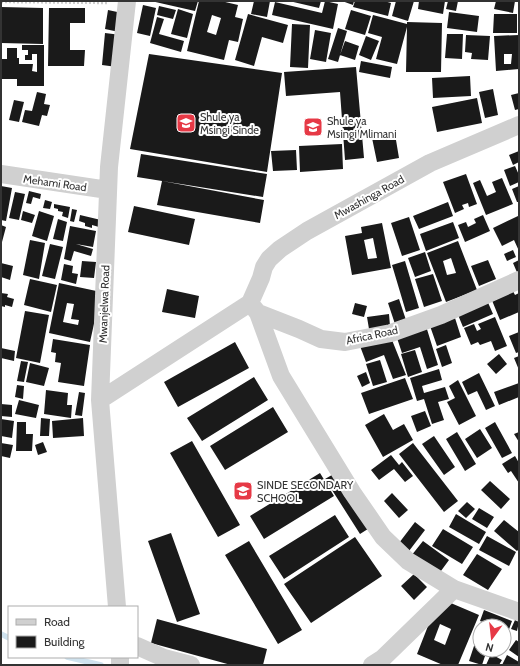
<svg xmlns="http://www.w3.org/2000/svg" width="520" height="666" viewBox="0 0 520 666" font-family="Cabin,sans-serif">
	<rect width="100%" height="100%" fill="#fff"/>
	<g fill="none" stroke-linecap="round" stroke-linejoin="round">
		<path stroke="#cfe2ee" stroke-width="5.5" d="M1,634L9,638
			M67,657L101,665"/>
	</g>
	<path fill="#1a1a1a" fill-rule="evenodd" d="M151,1H198L195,11Z
		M199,1H221L238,5L235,17L243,19L238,42L229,40L224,60L187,51ZM212,15L221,18L216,35L207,32Z
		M254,1H270L267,17L251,14Z
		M289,1H321L319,8Z
		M325,1L338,4L333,29L272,15L275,2L322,13Z
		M342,1H354L353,5Z
		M355,1H384L391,3L388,16L353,7Z
		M396,1H414L408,21L392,16Z
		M419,1H445L443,14L418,9Z
		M448,1H458L456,11L446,9Z
		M496,1H515L513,13L494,9Z
		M143,5L156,8L150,36L137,33Z
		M159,6L176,10L173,19L157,15Z
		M1,7L43,8V44L1,43Z
		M49,8H85V23H70V50H85L84,66H48Z
		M178,9L193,14L187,38L171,34Z
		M108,10L122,13L119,32L105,29Z
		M351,10L371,16L365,35L345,29Z
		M449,12L479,16L477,32L447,28Z
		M248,14L288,25L283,43L262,37L254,66L235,60Z
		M494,14H517V33H493Z
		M373,15L407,24V22L442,23L441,72H406L407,27L397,64L376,59L382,37L368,33Z
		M157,17L164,19L159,34L184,41L181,52L150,43Z
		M292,24L310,25L308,68L290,67Z
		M338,28L347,31L338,62L328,59Z
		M315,30L331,33L326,62L310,59Z
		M105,33L121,35L117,67L102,65Z
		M447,34H463L462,59L445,58Z
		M466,35L490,36L488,60L471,59L472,53L465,52Z
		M519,35V69L496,71L494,36ZM504,54H512L511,64H504Z
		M366,36L379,41L371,60L359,55Z
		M345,41L359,46L355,60L340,55Z
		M22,45H44V86H17V79H1V59H7V48H17V58H19V64H33L32,71L37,72V54H32V60H25V55H28V50H22Z
		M149,54L282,73L267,172L130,149Z
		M361,61L392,67L390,78L359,72Z
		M356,67L364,158L345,160L340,92L286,96L284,72Z
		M470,76L471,96L433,98L432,78Z
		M493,89L498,115L485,118L479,92Z
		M37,92L46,94L44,104L50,105L47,116L42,115L39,126L22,122L25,110L32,111Z
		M519,93V109L515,110L511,95Z
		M477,98L482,123L437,132L432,107Z
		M14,100L24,102L19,122L9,120Z
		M395,134L399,158L377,162L372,138Z
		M342,144L343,169L300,172L299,146Z
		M296,150L297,170L273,171L271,151Z
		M519,151V162L513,165L509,155Z
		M141,154L267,174L263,197L137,177Z
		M515,166L519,175V182L510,186L504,170Z
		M466,174L477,204L469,207L468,203L462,205L464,209L455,213L443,182Z
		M502,178L513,204L486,215L473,183L480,180L487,196L496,192L492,182Z
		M162,181L264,200L260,223L157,205Z
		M1,186L12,188L6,221L1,220Z
		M519,186V202H517L512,189Z
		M29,191L41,194L40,199L33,197L31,204L26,203Z
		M15,192L25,194L19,220L9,218Z
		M45,200L52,202L50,209L43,208Z
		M448,202L453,216L419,229L413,216Z
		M54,204L70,207L68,218L62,216L63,212L58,211V209L54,208Z
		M134,206L195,219L189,245L128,232Z
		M72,209L77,210L74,222L70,221Z
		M23,211L35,215L32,223L21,220Z
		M39,211L54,216L47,241L32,236Z
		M80,215L101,220L99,227L92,225V228L85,226V223L79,221Z
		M483,215L490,231L465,242L458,225L466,222L468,227L476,223L474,219Z
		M518,216L519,217V251L514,240L502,246L493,228Z
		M409,217L420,250L402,256L391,223Z
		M58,219L67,222L63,241L53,239Z
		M453,222L459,238L426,251L420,234Z
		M382,223L391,268L352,275L345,236L362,233L361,227ZM373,238L377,258L368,259L364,240Z
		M1,225L6,227L2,242H1Z
		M70,226L96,231L93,247L76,244L93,249L91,256L74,251L71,261L64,259Z
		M30,240L45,243L39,279L23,275Z
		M458,241L477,290L446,302L427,253ZM451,258L456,273L447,275L443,261Z
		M50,244L63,247L55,279L42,276Z
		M513,250L516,257L507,261L504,254Z
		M425,252L431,271L415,277L408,258Z
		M488,260L496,279L479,286L471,266Z
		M519,260V277L513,263Z
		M82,261L96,262L94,278L80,277Z
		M405,261L419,308L406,312L392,265Z
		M1,263L13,266L10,280L1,277Z
		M64,264L73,266L72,273L78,274L76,284L61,280Z
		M433,274L442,301L424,307L415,279Z
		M30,279L57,285L51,312L24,305Z
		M59,283L101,292L90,342L49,333ZM67,303L74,304L71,319L79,320L78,325L63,322Z
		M167,289L199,296L195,318L162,312Z
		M512,289L515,295L519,293V312L500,320L491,298Z
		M1,293L8,294L7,297L14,299L12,307L5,305V307L1,306Z
		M486,298L493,314L463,327L456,310Z
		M399,299L407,323L396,327L388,303Z
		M355,303L367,306L364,317L352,314Z
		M25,311L49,315L40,363L16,358Z
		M389,314L390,326L369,329L367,317Z
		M495,317L507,346L495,351L491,341L480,345L478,342L471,345L464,328L474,324L477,331L481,329L478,324Z
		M455,318L461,337L437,346L430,326Z
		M426,326L438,365L427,369L420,347L402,353L396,335Z
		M519,332V352L516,353L509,336Z
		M390,335L406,375L393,379L384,355L366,362L360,346Z
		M53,339L90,345L84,386L58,382L61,363L55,362L56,353L51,352Z
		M235,342L249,368L178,407L164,382Z
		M446,345L452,363L442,367L436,349Z
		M1,348L15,351L14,361L1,358Z
		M415,350L422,372L408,377L401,354Z
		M499,354L507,364L496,374L487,364Z
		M519,356V370L514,358Z
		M380,360L387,382L373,386L366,364Z
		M21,361L28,362L24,382L17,381Z
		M30,363L49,368L44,386L26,382Z
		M439,369L442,380L422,386L424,393L445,387L449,399L438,402L444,420L432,424L424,399L417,401L410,378Z
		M366,372L370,383L362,387L357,376Z
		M479,373L495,406L486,410L477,391L468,395L462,382Z
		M254,377L268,400L202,441L187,418Z
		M405,378L413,399L369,414L361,393Z
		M458,380L476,416L459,425L447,402L455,398L449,386Z
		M519,383V397L499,405L494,392Z
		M17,385L24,386L23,399L15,397Z
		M46,390L68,393L67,405H72L71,418L44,414Z
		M79,392L85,393L82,416L75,415Z
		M19,400L39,405L36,418L15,414Z
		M1,404L12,405V417L1,416Z
		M273,407L288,432L225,470L210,446Z
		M425,411L431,426L417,432L411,416Z
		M384,414L393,430L404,424L413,440L383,457L365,425Z
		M41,418L50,419L49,436H40Z
		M83,418L84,436L53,438L52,421Z
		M1,419L14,421L12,438L1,436Z
		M17,422H26V434H33L32,451H16Z
		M495,422L512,453L502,458L485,428Z
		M480,429L492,448L477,458L465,439Z
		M457,432L476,464L465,471L446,439Z
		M519,432V442L514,434Z
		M434,436L455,467L444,475L422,444Z
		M192,441L240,525L218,537L170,453Z
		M43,442L47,452L38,455L35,445Z
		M1,443L13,445L10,458L1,456Z
		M413,443L458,501L444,512L399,454Z
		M391,455L399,465L402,462L413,476L405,482L394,469L379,480L371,470Z
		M515,456L519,463V483L511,471L508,473L502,464Z
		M337,472L371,527L360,534L325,479Z
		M320,473L334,496L264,539L250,516Z
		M490,481L510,499L501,509L481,490Z
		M392,493L408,510L399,518L384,501Z
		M467,502L475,509L466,518L458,511Z
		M479,508L494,517L487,528L472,519Z
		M456,514L486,532L479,544L449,527Z
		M335,515L349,537L284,579L269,556Z
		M504,520L519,532V549L517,551L494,531Z
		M415,522L425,530L409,551L399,543Z
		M443,529L473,547L462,564L432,546Z
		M171,533L200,614L177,622L148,541Z
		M487,536L516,552L509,566L479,550Z
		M355,537L382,576L311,623L284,584Z
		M249,541L302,630L278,644L225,555Z
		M423,541L449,560L438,575L411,556Z
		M477,554L502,569L488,590L463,575Z
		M414,574L427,587L414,600L401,586Z
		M439,598L479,615L458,665H443L417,654ZM440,624L451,629L445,645L434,640Z
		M484,610L512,621L508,632L504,630V626H493L480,621Z
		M157,619L267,649L263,665H231L151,643Z
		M515,620L519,622L517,631L511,629Z
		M478,632H480V642L475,640Z
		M516,640L519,642V657L509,650Z
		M475,643L480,645V650H487L482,665L469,661Z
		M491,654L502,660L499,665H486Z
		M507,655L519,662V665H502Z"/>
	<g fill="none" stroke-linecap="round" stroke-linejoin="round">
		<path stroke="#cdcdcd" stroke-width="2.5" stroke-dasharray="2 2" stroke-linecap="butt" d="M1,2L109,3"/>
		<path stroke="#d0d0d0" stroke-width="18" d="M1,174L108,190
			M250,303L261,278L264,267L269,259L280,249L307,231L430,163L519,125
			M254,308L258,313L299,329L321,339L345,342L391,333L441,315L519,280
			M258,313L281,376L352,492L383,537L408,561L454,589L519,612
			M100,400L250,303
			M117,607L100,400L109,167L127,1
			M137,646L164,658L191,665
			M120,657V665
			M372,665L383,658L454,589"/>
	</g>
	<defs>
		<g id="school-square" transform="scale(1)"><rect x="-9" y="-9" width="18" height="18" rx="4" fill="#e63946" stroke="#fff"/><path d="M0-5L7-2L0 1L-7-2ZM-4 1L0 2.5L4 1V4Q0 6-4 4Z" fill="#fff"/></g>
	</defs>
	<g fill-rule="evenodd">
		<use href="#school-square" x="186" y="123"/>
		<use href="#school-square" x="313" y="127"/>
		<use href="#school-square" x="243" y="491"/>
	</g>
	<g text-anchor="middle" stroke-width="4" stroke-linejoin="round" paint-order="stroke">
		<g font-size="11" fill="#333" stroke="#fff" text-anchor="start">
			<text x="200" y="121">Shule ya<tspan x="200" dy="13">Msingi Sinde</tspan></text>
			<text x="327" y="125">Shule ya<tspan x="327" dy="13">Msingi Mlimani</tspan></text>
			<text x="257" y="489">SINDE SECONDARY<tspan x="257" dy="13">SCHOOL</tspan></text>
		</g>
		<g font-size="11" fill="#333" stroke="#fff">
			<text transform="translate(55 183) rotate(8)" y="4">Mehami Road</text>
			<text transform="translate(369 197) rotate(-29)" y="4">Mwashinga Road</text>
			<text transform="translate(104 304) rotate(-88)" y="4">Mwanjelwa Road</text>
			<text transform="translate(372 335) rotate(-12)" y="4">Africa Road</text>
		</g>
	</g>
	<rect width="520" height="666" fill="none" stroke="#333333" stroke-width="4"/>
	<rect x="8" y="606" width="130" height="52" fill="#ffffff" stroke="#adadad"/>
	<rect x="16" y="619" width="20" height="6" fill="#d0d0d0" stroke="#adadad"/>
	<text x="44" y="626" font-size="12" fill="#333333">Road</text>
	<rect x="16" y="636" width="20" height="12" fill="#1a1a1a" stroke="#adadad"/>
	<text x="44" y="646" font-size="12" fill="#333333">Building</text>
	<g transform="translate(492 638) rotate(195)"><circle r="19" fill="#ffffff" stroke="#adadad"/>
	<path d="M0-3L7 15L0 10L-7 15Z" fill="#e63946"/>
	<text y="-6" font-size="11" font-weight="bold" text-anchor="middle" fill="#333333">N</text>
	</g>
</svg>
